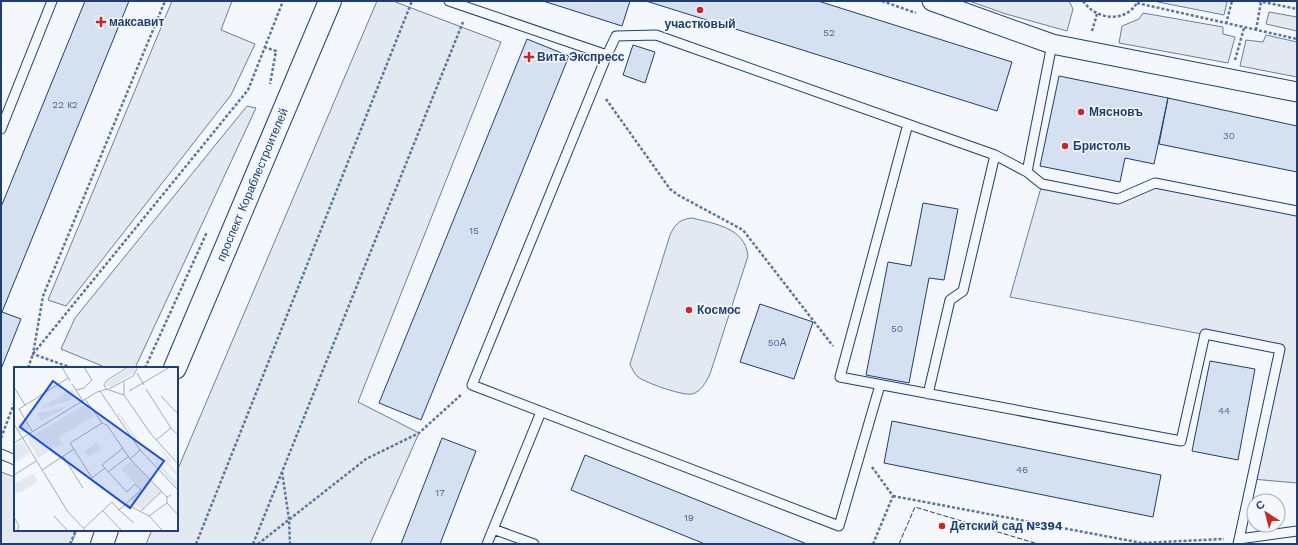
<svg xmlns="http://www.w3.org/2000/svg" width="1298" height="545" viewBox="0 0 1298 545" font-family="'Work Sans',sans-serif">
	<rect width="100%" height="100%" fill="#f4f7fb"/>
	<path fill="#e3e9f0" stroke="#687fa3" d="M172,1H232L221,30L255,44L231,95L66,306L48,300Z
		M377,1H393L501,42L358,402L419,433L370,544H146L152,530H177V471Z
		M969,1H1069L1073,9L1067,31L1006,14Z
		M1153,1H1221L1227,2L1224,15Z
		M1269,12L1297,17V31L1266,24Z
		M1143,13L1223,27V34L1235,37L1228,63L1119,43L1122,26L1139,19Z
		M1266,35L1297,42V77L1240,66L1246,40L1263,42Z
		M247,106L256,108L135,368H107L61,349L75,318Z
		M1155,183L1297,212V483L1252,479L1279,349L1010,297L1042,184L1118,199Z
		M692,218C716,224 745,228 748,256L710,374C706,382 701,392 692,394C683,396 646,383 638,377C634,373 632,369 630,364L670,235C675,224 680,219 692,218Z
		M1,472L15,477V530H77L71,544H1Z"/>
	<path fill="#d5e0f0" stroke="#1d3f73" d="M85,1H129L2,312L21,319L1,369V207Z
		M543,1H630L622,26Z
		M646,1H818L1012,62L997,111Z
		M527,39L569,56L421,420L379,403Z
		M633,45L655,52L645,83L623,75Z
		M1059,76L1168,98L1154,164L1125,158L1120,182L1040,166Z
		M1168,98L1297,126V172L1159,144Z
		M923,203L958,209L944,280L929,278L909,383L866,375L888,262L911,266Z
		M760,304L813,322L794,379L740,362Z
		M1210,361L1255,369L1238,460L1192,451Z
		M892,421L1161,475L1153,517L884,463Z
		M442,438L476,451L440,544H401Z
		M585,455L807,544H705L571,490Z"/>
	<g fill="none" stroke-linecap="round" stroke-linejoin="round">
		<g stroke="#1d3f73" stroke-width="11">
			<path id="service" d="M449,1L607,55L616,36L656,35L995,155L1027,172L1052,44
				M607,55L472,385L839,526L880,385
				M908,124L840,377L1181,441L1205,334L1280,349L1238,544
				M1,129L52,1
				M1027,172L1042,184L1118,199L1155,183L1297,211
				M928,394L950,300L963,291L995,155
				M1,454L15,460
				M493,529L534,544
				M1239,539L1297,531
				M487,544L541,412"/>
		</g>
		<g stroke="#1d3f73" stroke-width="21">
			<path id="minor" d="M932,1L1052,44L1297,92"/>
		</g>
		<g stroke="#1d3f73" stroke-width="24">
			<g id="tertiary">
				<path id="s1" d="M175,368L330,1"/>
				<path d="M102,544L107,530"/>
			</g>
		</g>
		<path stroke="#5e769c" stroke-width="2.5" stroke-dasharray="3 2" stroke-linecap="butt" d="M882,1L916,13
			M1083,1C1096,20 1126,24 1138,1
			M1258,1L1297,9
			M1137,3L1297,39
			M1226,24L1232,1
			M1256,30L1261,2
			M1092,31L1097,14
			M264,47L276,51L270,84
			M1235,60L1244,28
			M606,99L670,189L678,195L743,230L833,346
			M28,368L33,354L248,90L283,1
			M72,368L33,354L43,296L165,1
			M145,368L207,232
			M1,438L15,401
			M872,467L893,496L873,544
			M282,472L289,519L290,544
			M893,496L1142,543L1224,539
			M70,544L76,530
			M196,544L412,1
			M253,544L463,22
			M258,544L366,459L419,433L462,394"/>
		<use href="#service" stroke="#f4f7fb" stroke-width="9"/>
		<use href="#minor" stroke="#f4f7fb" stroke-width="19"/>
		<use href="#tertiary" stroke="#f4f7fb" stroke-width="22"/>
		<path stroke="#1d3f73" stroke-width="1" stroke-dasharray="5 2" stroke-linecap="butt" d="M899,544L915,507L1038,544"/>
	</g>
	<g fill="#c62828" stroke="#f4f7fb" stroke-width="1.5">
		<circle cx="700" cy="10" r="4"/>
		<path d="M99 16h4v4h4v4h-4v4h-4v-4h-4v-4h4z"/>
		<path d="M527 51h4v4h4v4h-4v4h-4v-4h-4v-4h4z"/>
		<circle cx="1081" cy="112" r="4"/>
		<circle cx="1065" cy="146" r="4"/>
		<circle cx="689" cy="310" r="4"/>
		<circle cx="942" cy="526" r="4"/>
	</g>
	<g text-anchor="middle" stroke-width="3" stroke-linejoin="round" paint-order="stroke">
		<g font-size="10" fill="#4b6792">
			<text x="829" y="36">52</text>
			<text x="65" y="108">22 к2</text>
			<text x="1229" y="139">30</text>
			<text x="474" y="234">15</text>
			<text x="897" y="332">50</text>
			<text x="777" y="346">50А</text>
			<text x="1224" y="414">44</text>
			<text x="1022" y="473">46</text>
			<text x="440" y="496">17</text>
			<text x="689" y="521">19</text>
		</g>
		<g font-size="12" font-weight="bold" fill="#1d3f73" stroke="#f4f7fb" text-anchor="start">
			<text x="109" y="26">максавит</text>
			<text x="700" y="28" text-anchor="middle">участковый</text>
			<text x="537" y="61">Вита Экспресс</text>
			<text x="1089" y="116">Мясновъ</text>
			<text x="1073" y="150">Бристоль</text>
			<text x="697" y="314">Космос</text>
			<text x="950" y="530">Детский сад №394</text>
		</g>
		<g font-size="12" fill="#1d3f73" stroke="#f4f7fb">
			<text dy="4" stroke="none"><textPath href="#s1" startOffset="199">проспект Кораблестроителей</textPath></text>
		</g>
	</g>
	<g transform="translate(14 367)">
		<rect width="164" height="164" fill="#f4f7fb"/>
		<path d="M116,0H121V5L97,20L92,19L93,14ZM58,22L62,27L57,30L58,33L25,42ZM72,37L80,49L45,70L48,77L24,91L13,72ZM55,39L27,54L23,47L26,46ZM104,44L123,71L121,73L104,48ZM3.5 60a5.5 5.5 0 1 1 11 0a5.5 5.5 0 1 1-11 0ZM8,74L16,86L0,96V79ZM83,75L87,82L74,90L71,84ZM142,77L157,93L154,96L164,106V110L148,93L149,90L154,94ZM117,94L148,124L128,143L116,132L127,123L107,102ZM143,94L164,116V121L141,96ZM19,107L23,112L22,116L6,126H0V117Z" fill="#e3e9f0"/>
		<path fill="none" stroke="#9eadc5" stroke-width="1" d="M48,0L56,14M123,6L130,18M110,15V28L137,67L164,97M58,17L69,34M0,20L11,38M95,22L119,9L124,0M132,22L157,61M62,23L70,21L78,13L70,0M86,24L126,83L164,123M115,24L156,0M110,28L92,22L90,18L93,13L114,0M147,29L164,47M71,32L88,56L93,58L116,92L126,83M88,56L56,76L78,111L91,101M0,57L54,145L72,164M18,64L5,42L54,11M142,73L157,61L164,68M0,76L83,25L94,22M49,89L69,121M116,92L153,130L157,128M28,103L60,82M94,105L115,89M0,108L22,94M153,130V136L164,148M112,137L135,149M88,143L108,164M105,143L120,156M126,145L148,124M40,149L54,164M0,150L5,159L3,164M70,161L98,135L105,143L127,123L121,117L113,125L88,98L109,81M149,164L135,149L153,136"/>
		<path fill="#1d4ed8" fill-opacity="0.15" stroke="#1d4ed8" stroke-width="2" d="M39,14L150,94L116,141L6,60Z"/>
		<rect width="164" height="164" fill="none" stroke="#1d3f73" stroke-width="2"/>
	</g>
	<rect width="1298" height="545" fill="none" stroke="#1d3f73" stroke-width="4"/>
	<g transform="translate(1266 513) rotate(324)"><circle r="19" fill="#f4f7fb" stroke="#9eadc5"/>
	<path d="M0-3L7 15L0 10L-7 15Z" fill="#c62828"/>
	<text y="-6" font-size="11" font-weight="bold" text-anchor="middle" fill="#1d3f73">С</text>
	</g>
</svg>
